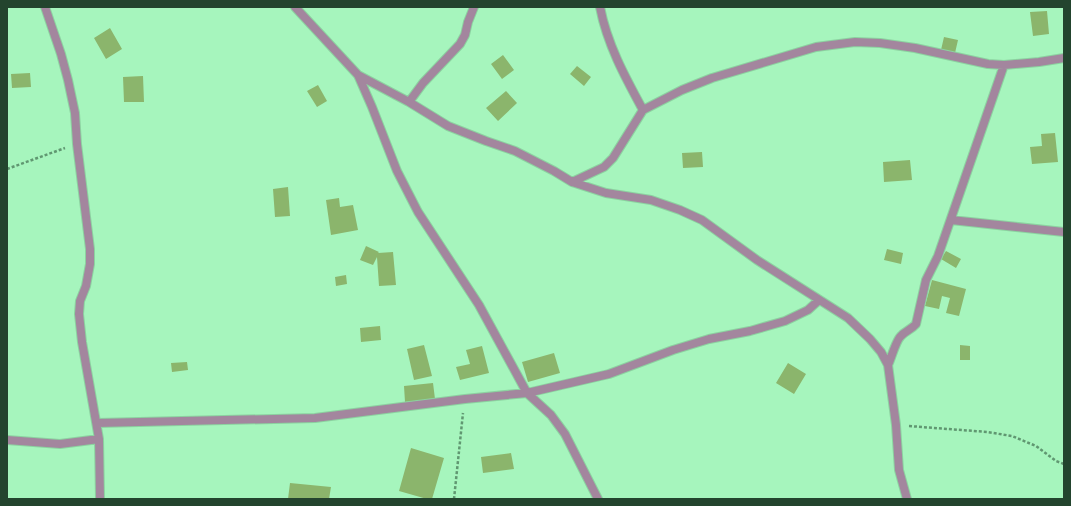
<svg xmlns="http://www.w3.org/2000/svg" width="1071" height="506" viewBox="0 0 1071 506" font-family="Lato,sans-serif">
	<rect width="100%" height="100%" fill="#a6f5bd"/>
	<path fill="#8bb56c" d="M1047,11L1049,34L1033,36L1030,12Z
		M110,28L122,49L106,59L94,38Z
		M944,37L958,40L955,53L941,50Z
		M503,55L514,70L502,79L491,64Z
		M577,66L591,77L584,86L570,74Z
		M30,73L31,87L12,88L11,74Z
		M143,76L144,102H124L123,77Z
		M318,85L327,101L317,107L307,91Z
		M506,91L517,103L498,121L486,108Z
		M1055,133L1058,162L1032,164L1030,147L1042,146L1041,134Z
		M702,152L703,167L683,168L682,153Z
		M910,160L912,180L884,182L883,162Z
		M288,187L290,216L275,217L273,189Z
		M339,198L340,207L353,205L358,230L331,235L326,200Z
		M366,246L379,252L378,253L393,252L396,285L379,286L377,257L373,265L360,260Z
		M887,249L903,253L901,264L884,260Z
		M946,251L961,259L956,268L941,259Z
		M346,275L347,284L336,286L335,277Z
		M932,280L966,289L959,316L946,313L950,298L942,296L939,309L925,306Z
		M380,326L381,340L361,342L360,328Z
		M424,345L432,376L414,380L407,349Z
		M960,345L970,346V360H960Z
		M482,346L489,373L460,380L456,367L470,364L466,350Z
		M554,353L560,373L528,382L522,362Z
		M187,362L188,370L172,372L171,363Z
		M788,363L806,374L794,394L776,383Z
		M433,383L435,399L405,402L404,386Z
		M411,448L444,458L432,499H427L399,491Z
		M511,453L514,469L483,473L481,457Z
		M290,483L331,487L329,499H288Z"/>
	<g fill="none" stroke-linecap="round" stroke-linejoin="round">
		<g stroke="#8cd2a0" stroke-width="10">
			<path id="street" d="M45,7L61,54L68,80L75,113L77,144L90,249V264L86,286L80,301L79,314L82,342L99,439L100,499
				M295,7L358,75L372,107L397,171L418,212L479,305L527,393L551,415L565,434L598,499
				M600,7C607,44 625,77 643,110
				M358,75L409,102L448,126L486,141L515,151L554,171L572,182L606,193L651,200L680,210L702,220L757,260L848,318L870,339L881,352L888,365L896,425L899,470L907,499
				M409,102L423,83L460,44L465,35L468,22L474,7
				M572,182L604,167L613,158L643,110L682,90L712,78L816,47L855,42L880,43L915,48L988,64L1004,65L1039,62L1064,58
				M951,220L1064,232
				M888,365C891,359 896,340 901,336C905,331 911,330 916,324L926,280L938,256L1004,65
				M97,423L315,418L465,399L527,393L609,374L673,350L709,339L750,331L785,321L808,310L819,300
				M7,440L60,444L99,439"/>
		</g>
		<path stroke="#609771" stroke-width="2.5" stroke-dasharray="3 2" stroke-linecap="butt" d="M7,169L65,148
			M909,426L987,432L1012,436L1036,446L1056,461L1064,464
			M454,499L463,413"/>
		<use href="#street" stroke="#a3869e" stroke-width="8"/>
	</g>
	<rect width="1071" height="506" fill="none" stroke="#23442e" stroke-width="16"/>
</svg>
